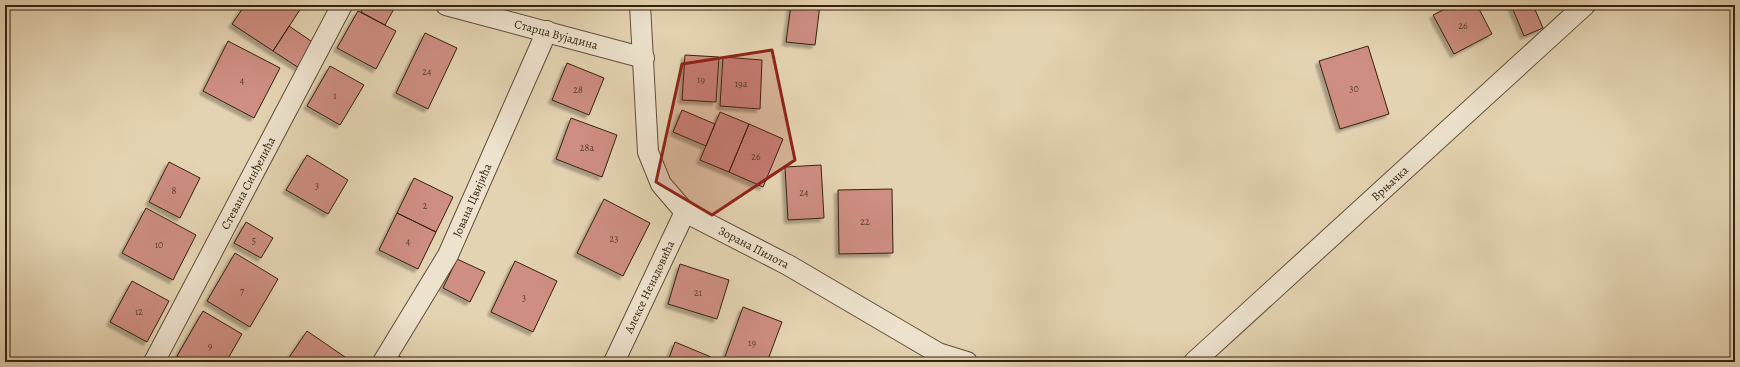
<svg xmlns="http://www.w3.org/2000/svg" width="1740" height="367" viewBox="0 0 1740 367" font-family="Alegreya,serif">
	<defs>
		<filter id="shadow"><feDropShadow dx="-3.5" dy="3.5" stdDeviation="1" flood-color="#0004"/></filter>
	</defs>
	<rect width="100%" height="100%" fill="#e4d3b2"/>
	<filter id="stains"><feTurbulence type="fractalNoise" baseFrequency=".005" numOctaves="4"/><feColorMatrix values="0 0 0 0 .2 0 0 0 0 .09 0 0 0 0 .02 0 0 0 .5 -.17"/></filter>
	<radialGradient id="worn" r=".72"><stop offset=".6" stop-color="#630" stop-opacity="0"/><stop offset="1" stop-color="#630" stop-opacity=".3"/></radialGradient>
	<path fill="#ce8e82" stroke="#34220e" filter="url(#shadow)" d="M245,5H303L273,51L232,24Z
		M365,5H396L385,25L361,12Z
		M791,5H820L815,45L786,42Z
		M1453,5H1477L1492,34L1454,54L1433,15Z
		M1511,5H1533L1543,28L1524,36Z
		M358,11L396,31L376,69L337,48Z
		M289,26L314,43L299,68L273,51Z
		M425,33L457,48L428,109L396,93Z
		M228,41L280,68L254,118L203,91Z
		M1368,46L1389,114L1340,129L1319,61Z
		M685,55L719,57L716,102L682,100Z
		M723,57L762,60L760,109L720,106Z
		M567,63L604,78L589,115L552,100Z
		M330,66L364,85L340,125L307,106Z
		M682,110L715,124L706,146L673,132Z
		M720,112L749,124L729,172L700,160Z
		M571,118L617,135L602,177L556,159Z
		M749,124L783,139L763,187L729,172Z
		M307,155L348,180L328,214L286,190Z
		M169,162L200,178L180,218L149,202Z
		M821,165L824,218L788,220L785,167Z
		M414,178L453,197L436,232L397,213Z
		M892,189L893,253L839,254L838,190Z
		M604,199L650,223L623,276L577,253Z
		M146,208L196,235L173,280L122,253Z
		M397,213L436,232L418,269L379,250Z
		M246,222L273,238L261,258L234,243Z
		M235,253L278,279L250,327L207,301Z
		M457,259L485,272L470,302L443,288Z
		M515,261L557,281L533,332L491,312Z
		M680,264L729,280L717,319L668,304Z
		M132,281L169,301L147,342L110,322Z
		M743,307L782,322L767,362H723Z
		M203,311L242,334L226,362H187L177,356Z
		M307,331L345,357L342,362H286Z
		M675,342L711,357L709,362H678L669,358Z
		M399,356L409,362H396Z"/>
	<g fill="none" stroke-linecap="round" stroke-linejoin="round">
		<g stroke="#604e37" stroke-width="22">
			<g id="minor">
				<path id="s1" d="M446,5L644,58"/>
				<path id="s2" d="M640,5L648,152L661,184L685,212L788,265L938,353L967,362"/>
				<path id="s3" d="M154,362L342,5"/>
				<path id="s4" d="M383,362L448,255L547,31"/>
				<path id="s5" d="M614,362L685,212"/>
				<path id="s6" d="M1194,362L1585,5"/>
			</g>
		</g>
		<use href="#minor" stroke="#ede2cd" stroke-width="20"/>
	</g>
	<path fill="#8f2418" fill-opacity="0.2" stroke="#8f2418" stroke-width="3" stroke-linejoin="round" d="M772,50L795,160L712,215L656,182L682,64Z"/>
	<g text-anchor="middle" stroke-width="3" stroke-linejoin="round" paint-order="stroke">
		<g font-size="10" fill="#5a3d2b">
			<text x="1463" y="29">26</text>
			<text x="427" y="75">24</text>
			<text x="701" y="83">19</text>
			<text x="242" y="84">4</text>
			<text x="741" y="87">19a</text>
			<text x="1354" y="92">30</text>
			<text x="578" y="93">28</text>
			<text x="335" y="99">1</text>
			<text x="587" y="151">28a</text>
			<text x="756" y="160">26</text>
			<text x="317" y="189">3</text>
			<text x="174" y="194">8</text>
			<text x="804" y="196">24</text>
			<text x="425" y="209">2</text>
			<text x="865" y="225">22</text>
			<text x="614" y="242">23</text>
			<text x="254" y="244">5</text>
			<text x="408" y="245">4</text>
			<text x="159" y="248">10</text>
			<text x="242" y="294">7</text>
			<text x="698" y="296">21</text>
			<text x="524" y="301">3</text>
			<text x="139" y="315">12</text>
			<text x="752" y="346">19</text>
			<text x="210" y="349">9</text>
		</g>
		<g font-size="12" fill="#34220e" stroke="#ede2cd">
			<text dy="4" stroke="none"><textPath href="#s1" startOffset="114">Старца Вујадина</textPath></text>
			<text dy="4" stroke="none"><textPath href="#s3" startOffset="202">Стевана Синђелића</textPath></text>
			<text dy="4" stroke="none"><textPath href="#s6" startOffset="265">Врњачка</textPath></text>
			<text dy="4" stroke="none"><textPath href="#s4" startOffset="185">Јована Цвијића</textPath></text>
			<text dy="4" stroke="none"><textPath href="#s2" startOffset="296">Зорана Пилота</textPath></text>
			<text dy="4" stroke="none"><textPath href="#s5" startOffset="83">Алексе Ненадовића</textPath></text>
		</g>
	</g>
	<rect width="1740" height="367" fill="none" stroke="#e4d3b2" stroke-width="20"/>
	<rect x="6" y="6" width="1728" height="355" fill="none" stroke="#34220e" stroke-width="2"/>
	<rect x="10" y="10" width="1720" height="347" fill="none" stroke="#34220e"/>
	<rect width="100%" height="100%" filter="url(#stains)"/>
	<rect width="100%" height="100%" fill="url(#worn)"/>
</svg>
